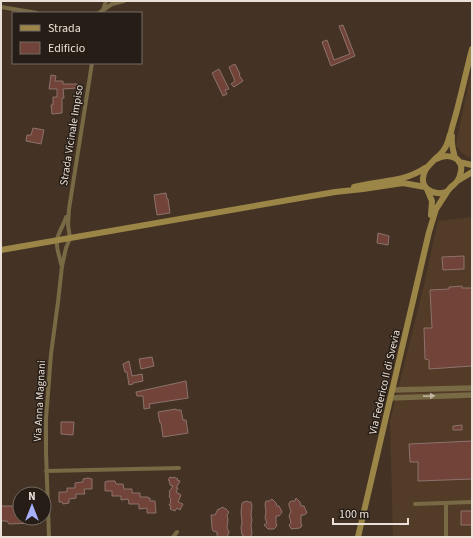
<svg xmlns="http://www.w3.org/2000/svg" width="473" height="538" viewBox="0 0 473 538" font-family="'Source Sans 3',sans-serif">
	<rect width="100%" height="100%" fill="#443324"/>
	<path fill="#523b27" d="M472,68V159L463,154L456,146L457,139Z
		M472,217V537H393L390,421L424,285L438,221Z"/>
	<path fill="#724439" stroke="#8c726c" d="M343,25L355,56L331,66L322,42L327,40L334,60L350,54L339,26Z
		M235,64L240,74L239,75L243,81L234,87L231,84L235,81L229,67Z
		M219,69L229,89L225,90L227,94L223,96L212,73Z
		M51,75L56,76L55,81H63V84H77V88L63,89L64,98H62V113L52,114L51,105H53V97H57V89H49Z
		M33,128L44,130L41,144L26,141L27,135H31Z
		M166,193L167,199H168L170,213L157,215L154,195Z
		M378,233L389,236L388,245L377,243Z
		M464,256V269L443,270L442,257Z
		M462,286V288H472V366L429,369V360L425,359L424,328H432L430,290L449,289V287Z
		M152,357L154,366L141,369L139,359Z
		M129,361L132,376L142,374L143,381L133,383V384L129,385L127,372H125L123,364Z
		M186,381L188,398L149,404L150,408L144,409L143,396H137L136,392Z
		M176,409V410H181L183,420H186L188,433L163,437L161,423H160L158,412Z
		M61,422H74L73,435L61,434Z
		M462,425V430H453V426Z
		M472,441V479L418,481V462H410L409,444Z
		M170,477L173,478L174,477L178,479L177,480L180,481L176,488H178L176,492L181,495L178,502L183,504L180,510L177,508L175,511L170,509L171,506L169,505L171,502L170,501L171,499L169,497L170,493L169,492L173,486L170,485V483L169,482L170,481L168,480Z
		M88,478L92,479V489H84L85,494H76V498L69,499V503L63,504L62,502H59V492H67V488H75V483L83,482V479Z
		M108,481H115L116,484H123L124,489H132V493H140V497H148V498H150V501H155L156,513H147V508L139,509V504H129L128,499L121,500V496H112V491H105V482Z
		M296,498L300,502L301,506H304L307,513L304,515H301V524L302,526L300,528L291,529V528L289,526L291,522L289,516L291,511L289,506V503L291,501H295Z
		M272,499L276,503L277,506H279L282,512L279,516H276V524L277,525L276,527L274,529H268L264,525L267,523L265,518L266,512L265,504L266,501H269Z
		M246,501L249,502H251L252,506L251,515L252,520L251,525L252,534L251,536L248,537L243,536V535H242L241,528L242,522L241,512L242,503H243V502H245Z
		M1,506H20V518H33V523L9,524L7,521H1Z
		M222,507L226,509L229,512L227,515L228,520L227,528L229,532L227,537H218L217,535V532L213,531L212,528L211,515H215L218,509H220Z
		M461,511H472V525H461Z"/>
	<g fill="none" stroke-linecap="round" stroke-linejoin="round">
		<path stroke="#776a44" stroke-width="4" d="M1,7L37,13
			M103,10L106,1
			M99,13L112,4L124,1
			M61,264C60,257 56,249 57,241C57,234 64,225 66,217
			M46,471L179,468
			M446,503V537
			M415,504L472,502
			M49,537L46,452V419L51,354L58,302L62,266L66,248L70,238L68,225L69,209L92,63
			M173,537L177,532"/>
		<path stroke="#776a44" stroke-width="5.5" d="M392,390L472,388
			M390,398L472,395"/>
		<path stroke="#9b8648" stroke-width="6" d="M452,136C451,144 453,150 455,158
			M436,159C449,152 466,158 460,175C459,180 455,184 451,187C448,191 446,193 441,193C432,194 422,188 423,178C424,168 430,165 436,158C441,154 445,149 447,144C449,140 449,136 451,132C453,123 456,115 458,106C463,87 467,68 472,49
			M459,162L472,165
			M459,180L472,172
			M354,187C379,180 403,183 425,168
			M427,189L432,201L431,215
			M1,250L335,192L363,189L403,183L425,187
			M358,537L429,232L436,209L447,192"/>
	</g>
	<defs><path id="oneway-solid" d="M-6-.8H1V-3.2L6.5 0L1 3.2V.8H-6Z"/></defs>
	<use fill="#c2b7a4" href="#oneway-solid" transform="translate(429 396) rotate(-2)"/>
	<g text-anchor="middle" stroke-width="3" stroke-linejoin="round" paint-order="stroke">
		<g font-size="11" fill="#ebe0d7" stroke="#251d16">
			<text transform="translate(71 135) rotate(-81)" y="4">Strada Vicinale Impiso</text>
			<text transform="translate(384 382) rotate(-77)" y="4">Via Federico II di Svevia</text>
			<text transform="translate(39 401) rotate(-87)" y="4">Via Anna Magnani</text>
		</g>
	</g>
	<rect width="473" height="538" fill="none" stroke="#ebe0d7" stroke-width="4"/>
	<rect x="12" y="12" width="130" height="52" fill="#251d16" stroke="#746b63"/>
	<rect x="20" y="25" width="20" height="6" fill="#9b8648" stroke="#746b63"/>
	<text x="48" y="32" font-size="12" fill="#ebe0d7">Strada</text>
	<rect x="20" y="42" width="20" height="12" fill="#724439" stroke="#746b63"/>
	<text x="48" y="52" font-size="12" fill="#ebe0d7">Edificio</text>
	<g transform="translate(32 506)"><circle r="19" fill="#251d16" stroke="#746b63"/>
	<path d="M0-3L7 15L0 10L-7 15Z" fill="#a8b0fc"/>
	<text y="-6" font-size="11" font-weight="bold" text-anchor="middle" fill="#ebe0d7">N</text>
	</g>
	<path d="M333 518v6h75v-6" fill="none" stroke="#ebe0d7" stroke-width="2"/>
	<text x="339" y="518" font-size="12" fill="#ebe0d7" stroke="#251d16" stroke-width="3" paint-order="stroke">100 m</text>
</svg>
